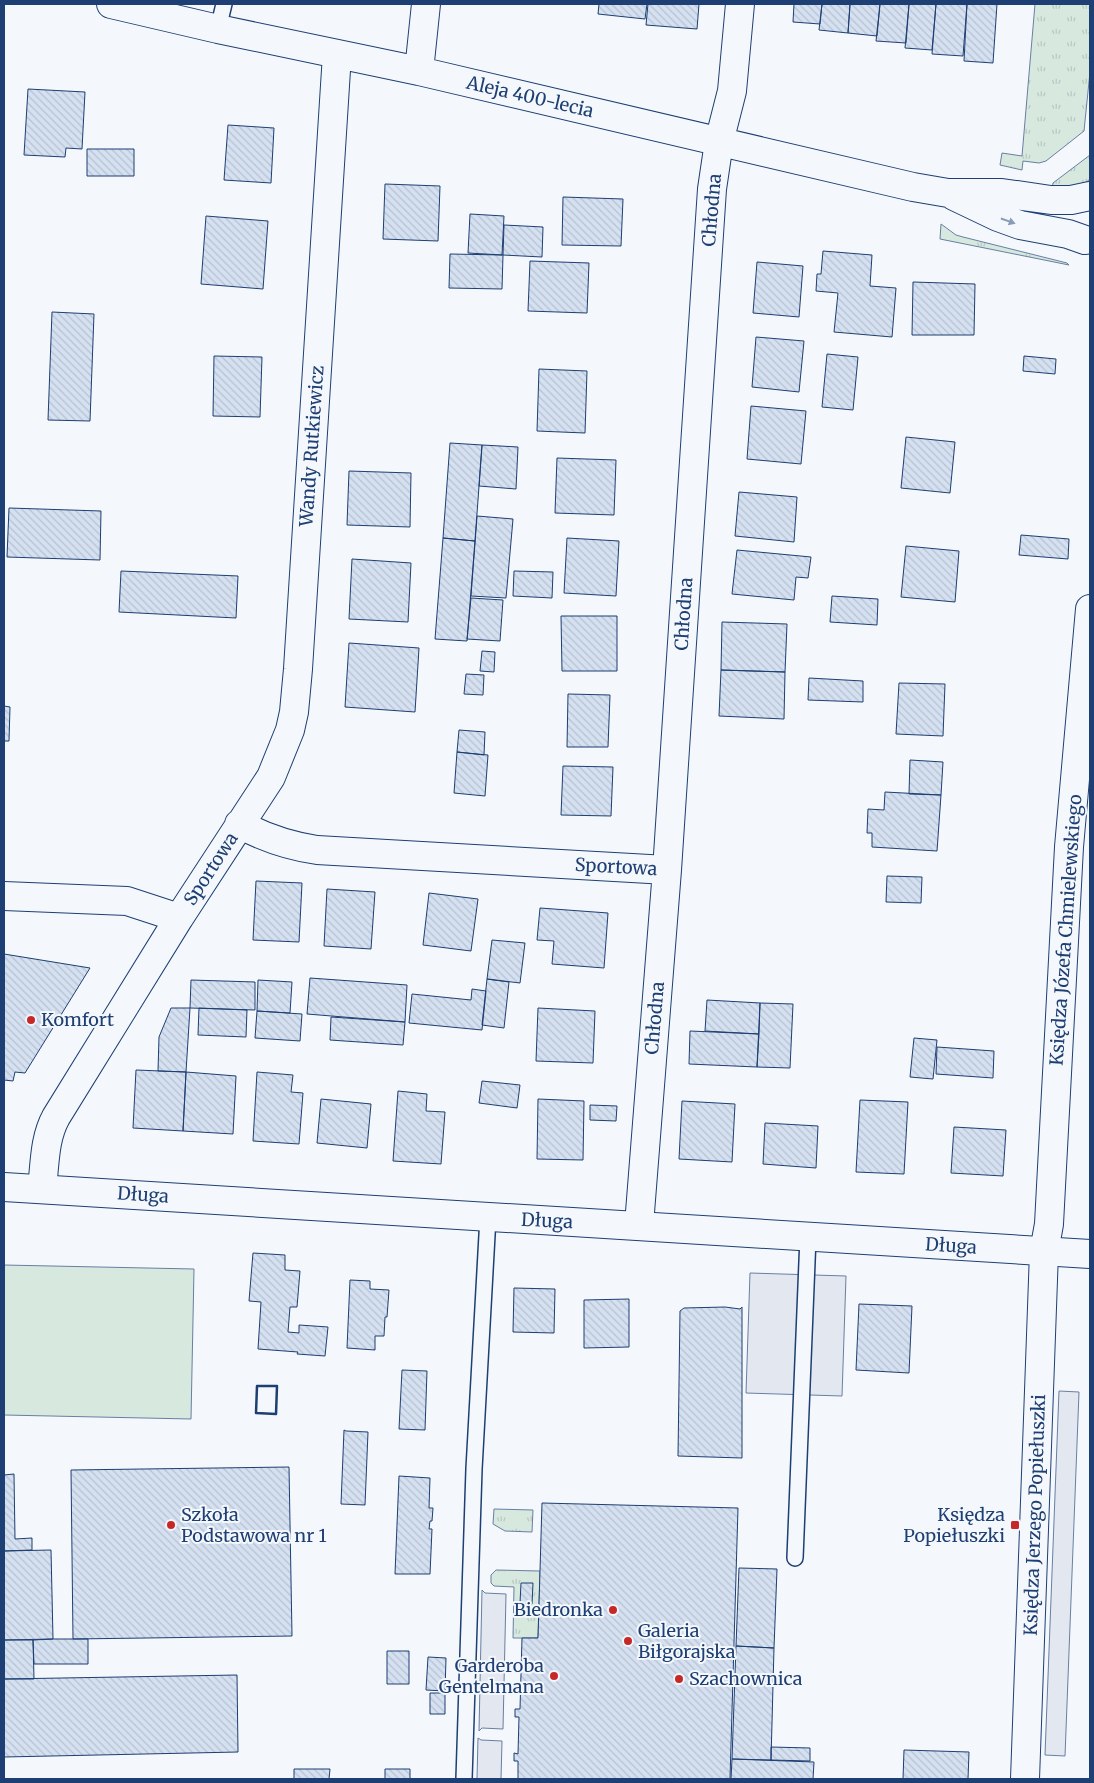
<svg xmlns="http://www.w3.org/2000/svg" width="1094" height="1783" viewBox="0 0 1094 1783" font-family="Merriweather,serif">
	<defs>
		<pattern id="grass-tufts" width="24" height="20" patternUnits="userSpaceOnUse" patternTransform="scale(1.25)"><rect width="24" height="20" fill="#d7e8df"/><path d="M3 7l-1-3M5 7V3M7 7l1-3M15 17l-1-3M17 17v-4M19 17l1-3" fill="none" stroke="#b8c8c3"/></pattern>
		<pattern id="building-back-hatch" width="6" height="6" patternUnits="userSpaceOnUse" patternTransform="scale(1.25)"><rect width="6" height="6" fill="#d5e0f0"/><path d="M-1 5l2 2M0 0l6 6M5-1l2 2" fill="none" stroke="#b6c1d1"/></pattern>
	</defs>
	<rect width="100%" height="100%" fill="#f4f7fb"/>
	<path fill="url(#grass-tufts)" stroke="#687fa3" d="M1035,4H1090V72L1084,131L1046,161L1039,163L1023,161L1022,170L1000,165L1002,153L1022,156Z
		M1090,155V179C1079,190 1067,188 1052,189L1053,183Z
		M941,224L956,235L963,237L1067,263L1069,265L940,239Z
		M494,1509L533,1510L532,1532L505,1531L493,1524Z
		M496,1570L540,1571L538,1638H513L514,1587L494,1586L491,1583V1575Z"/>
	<path fill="#d7e8df" stroke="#687fa3" d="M4,1265L194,1269L191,1419L4,1415Z"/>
	<path fill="#e3e8f0" stroke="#687fa3" d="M750,1273L846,1276L842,1396L746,1393Z
		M1059,1391L1079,1392L1065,1756L1045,1755Z
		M482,1590L485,1593L506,1594L503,1729L482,1728L479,1731Z
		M478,1738L481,1740L502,1741L501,1779H477Z"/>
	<path fill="url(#building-back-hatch)" stroke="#1d3f73" d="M599,4H647L645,19L598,14Z
		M648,4H699L697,29L646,25Z
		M794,4H822L820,24L793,22Z
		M822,4H850L848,33L819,30Z
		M850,4H880L877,36L848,33Z
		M880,4H909L906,43L876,41Z
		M909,4H936L932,50L905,48Z
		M936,4H967L963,56L932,54Z
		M967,4H997L993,63L964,61Z
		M28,89L85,92L82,149L66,148L65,157L24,155Z
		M228,125L274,128L271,183L224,180Z
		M87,149H134V176H87Z
		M385,184L440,186L438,241L383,239Z
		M563,197L623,199L621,246L562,245Z
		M470,214L504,216L502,255L468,253Z
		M206,216L268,221L263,289L201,284Z
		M504,225L543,227L542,257L503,255Z
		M823,251L872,255L870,286L896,288L892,337L834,332L838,293L816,291L817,274H821Z
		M450,254L503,255L502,289L449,288Z
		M530,261L589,263L587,313L528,311Z
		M757,262L803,266L799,317L753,313Z
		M913,282L975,284L974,335H912Z
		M52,312L94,314L90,421L48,420Z
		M756,337L804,341L799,392L752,387Z
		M827,354L858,357L853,410L822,407Z
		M214,356L262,357L260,417L213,416Z
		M1024,356L1056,359L1055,374L1023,371Z
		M539,369L587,371L585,433L537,431Z
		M751,406L806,411L801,464L747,459Z
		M906,437L955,442L950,493L901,488Z
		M450,443L482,445L475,541L443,538Z
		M482,445L518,447L516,489L479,486Z
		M557,458L616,460L614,515L555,513Z
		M349,471L411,473L410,527L347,525Z
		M739,492L797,497L794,542L735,536Z
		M9,508L101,511L100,560L7,557Z
		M477,516L513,519L506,598L471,596Z
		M1021,535L1069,539L1068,559L1019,555Z
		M443,538L475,541L467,641L435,639Z
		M567,538L619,541L616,596L564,593Z
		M906,546L959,551L955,602L901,597Z
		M737,550L811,557L808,578L796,577L794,600L732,594Z
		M352,559L411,563L408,622L349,619Z
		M121,571L238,576L236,618L119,612Z
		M514,571L553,572L552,598L513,596Z
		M832,596L878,599L877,625L830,622Z
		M471,598L503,600L500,641L467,639Z
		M561,616H617V671H562Z
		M722,622L787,624L785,672L721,670Z
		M349,643L419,648L415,712L345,707Z
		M482,651L495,652L494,672L480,671Z
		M721,670L785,672L784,719L719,716Z
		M466,674L484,675L483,695L464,694Z
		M809,678L863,681V702L808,700Z
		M899,683L945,684L943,736L896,734Z
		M568,694L610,695L608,747H567Z
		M4,706L10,707L9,741H4Z
		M459,730L485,732L484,755L457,752Z
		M457,752L488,755L485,796L454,793Z
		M910,760L943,762L941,795L909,794Z
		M563,766L613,767L611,816L561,815Z
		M885,792L941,795L937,851L872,847V833H867L868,809L884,810Z
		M887,876L922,877L921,903L886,902Z
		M256,881L302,883L299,942L253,940Z
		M327,889L375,892L371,949L324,946Z
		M429,893L478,899L471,951L423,945Z
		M540,908L608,913L604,968L552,964L554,941L537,940Z
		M492,940L525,943L520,983L487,979Z
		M4,954L90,968L25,1073L15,1072L13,1081L4,1080Z
		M310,978L407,985L405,1022L307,1014Z
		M487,979L509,982L504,1028L482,1025Z
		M191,980L255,982V1010L190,1008Z
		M258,980L292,982L290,1013L257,1011Z
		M472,989L486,991L482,1030L409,1023L412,994L471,1000Z
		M707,1000L760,1003L759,1034L705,1031Z
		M760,1003L793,1004L790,1068L757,1067Z
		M171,1008H190L186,1072L158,1071L159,1037Z
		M199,1008L247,1010L246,1037L198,1035Z
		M538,1008L595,1011L593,1063L536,1061Z
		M257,1011L302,1014L300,1041L255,1038Z
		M331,1017L405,1022L403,1045L330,1040Z
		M690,1031L759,1034L757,1067L689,1064Z
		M914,1038L937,1040L933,1079L910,1077Z
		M937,1047L994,1051L993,1078L936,1074Z
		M136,1070L186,1072L183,1131L133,1128Z
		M186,1072L236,1076L233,1134L183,1131Z
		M257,1072L293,1075L291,1092L303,1093L299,1144L253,1141Z
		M482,1081L520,1085L517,1108L479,1103Z
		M398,1091L427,1094L426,1111L445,1112L441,1164L393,1161Z
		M321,1099L371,1104L367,1148L317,1143Z
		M538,1099L584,1101L583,1160L537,1159Z
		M860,1100L908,1102L904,1174L856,1172Z
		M682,1101L735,1104L732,1162L679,1159Z
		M590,1105L617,1106L616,1121L590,1120Z
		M765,1123L818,1126L816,1168L763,1164Z
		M954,1127L1006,1130L1003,1176L951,1173Z
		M253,1253L285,1255V1270L300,1271L297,1307H290L288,1332L299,1333V1325L328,1327L325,1356L297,1354L298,1352L258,1349L261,1302L249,1301Z
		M350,1280L370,1281V1289L389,1290L387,1317H385L384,1336H375V1350L347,1348Z
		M514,1288L555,1289L554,1333L513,1332Z
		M629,1299V1347L584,1348V1300Z
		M859,1304L912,1306L909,1373L856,1370Z
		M725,1307L740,1309L742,1307V1458L678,1456L680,1311L684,1308Z
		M402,1370L427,1371L425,1430L399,1429Z
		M344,1430L346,1431L368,1432L365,1505L341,1504Z
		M289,1467L292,1636L73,1639L71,1470Z
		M14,1474L15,1539L32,1538V1550L4,1551V1475Z
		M399,1476L430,1478L429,1508H433L432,1521H430L429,1529H432L430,1574H395Z
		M542,1503L738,1508L730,1779H518V1761H514V1753L518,1754L519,1717H515V1709H520L522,1638H538Z
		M51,1550L53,1639L4,1640V1551Z
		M739,1568L777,1569L774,1648L736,1646Z
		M521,1583H533L532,1604L520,1603Z
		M53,1639H88V1664H34L33,1640Z
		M4,1640H33L34,1679H4Z
		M736,1646L774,1648L771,1760L732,1759Z
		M387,1651H409V1684H387Z
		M428,1657L446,1658L445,1691L426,1690Z
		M237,1675L238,1752L4,1757V1679Z
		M430,1693H445V1714H430Z
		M771,1747L810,1748V1761L771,1760Z
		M904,1750L969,1752L968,1779H903Z
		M732,1759L814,1762L813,1779H731Z
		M294,1769H330L329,1779H294Z
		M385,1769H410V1779H385Z"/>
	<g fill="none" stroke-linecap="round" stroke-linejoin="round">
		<g stroke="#1d3f73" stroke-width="18">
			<path id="lane" d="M218,29L224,4
				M795,1558L808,1237
				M464,1779L474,1469L488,1217"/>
		</g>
		<g stroke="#1d3f73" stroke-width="30">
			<path id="street" d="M111,4L218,29L419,71L913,187L948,193H1002L1051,200H1071L1090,196
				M419,71L426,4
				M954,196L998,217L1020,225L1068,234L1085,240
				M239,824C265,838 289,846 317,850L667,870
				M4,896L127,901L179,918
				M42,1188C45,1164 44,1139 56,1117L179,918L271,777L290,730L294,712L298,669L337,54
				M639,1225L667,870L712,189L719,142L732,91L740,4
				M1025,1779L1044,1252L1049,1224L1069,847L1090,609"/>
		</g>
		<g stroke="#1d3f73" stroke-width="30">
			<path id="secondary" d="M4,1187L1090,1254"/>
		</g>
		<use href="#lane" stroke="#f4f7fb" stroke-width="15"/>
		<use href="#street" stroke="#f4f7fb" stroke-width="28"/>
		<use href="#secondary" stroke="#f4f7fb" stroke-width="28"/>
		<path stroke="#1d3f73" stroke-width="2.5" d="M257,1386H277L276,1414L256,1413Z"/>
	</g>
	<defs><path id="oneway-solid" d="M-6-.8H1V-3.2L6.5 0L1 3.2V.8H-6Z" transform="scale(1.25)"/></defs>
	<use fill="#889bb7" href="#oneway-solid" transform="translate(1008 221) rotate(19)"/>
	<g fill="#c62828" stroke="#f4f7fb" stroke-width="2">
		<circle cx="31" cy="1020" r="5"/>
		<circle cx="171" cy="1525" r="5"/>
		<rect x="1010" y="1520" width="10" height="10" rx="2.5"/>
		<circle cx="613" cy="1610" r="5"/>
		<circle cx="628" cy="1641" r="5"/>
		<circle cx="554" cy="1676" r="5"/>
		<circle cx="679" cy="1679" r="5"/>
	</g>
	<g text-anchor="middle" stroke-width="4" stroke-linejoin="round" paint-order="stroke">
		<g font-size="18" fill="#1d3f73" stroke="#f4f7fb">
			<text transform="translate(530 97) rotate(13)" y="6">Aleja 400-lecia</text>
			<text transform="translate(712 210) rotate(-85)" y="6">Chłodna</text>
			<text transform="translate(312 446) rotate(-86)" y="6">Wandy Rutkiewicz</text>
			<text transform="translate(684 614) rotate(-86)" y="6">Chłodna</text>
			<text transform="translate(616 867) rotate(3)" y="6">Sportowa</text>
			<text transform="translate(211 869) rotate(-57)" y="6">Sportowa</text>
			<text transform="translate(1066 930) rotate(-86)" y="6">Księdza Józefa Chmielewskiego</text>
			<text transform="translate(655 1018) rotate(-85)" y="6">Chłodna</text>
			<text transform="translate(143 1195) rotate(4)" y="6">Długa</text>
			<text transform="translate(547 1221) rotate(3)" y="6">Długa</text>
			<text transform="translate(951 1246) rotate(4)" y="6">Długa</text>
			<text transform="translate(1035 1515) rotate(-88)" y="6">Księdza Jerzego Popiełuszki</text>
		</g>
		<g font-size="18" fill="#1d3f73" stroke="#f4f7fb" text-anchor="start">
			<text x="41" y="1026">Komfort</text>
			<text x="181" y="1521">Szkoła<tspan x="181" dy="21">Podstawowa nr 1</tspan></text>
			<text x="1005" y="1521" text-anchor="end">Księdza<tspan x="1005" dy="21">Popiełuszki</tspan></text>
			<text x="603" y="1616" text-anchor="end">Biedronka</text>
			<text x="638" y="1637">Galeria<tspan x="638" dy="21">Biłgorajska</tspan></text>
			<text x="544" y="1672" text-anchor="end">Garderoba<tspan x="544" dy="21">Gentelmana</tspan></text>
			<text x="689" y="1685">Szachownica</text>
		</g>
	</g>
	<rect width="1094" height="1783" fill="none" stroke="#1d3f73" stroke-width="10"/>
</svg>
